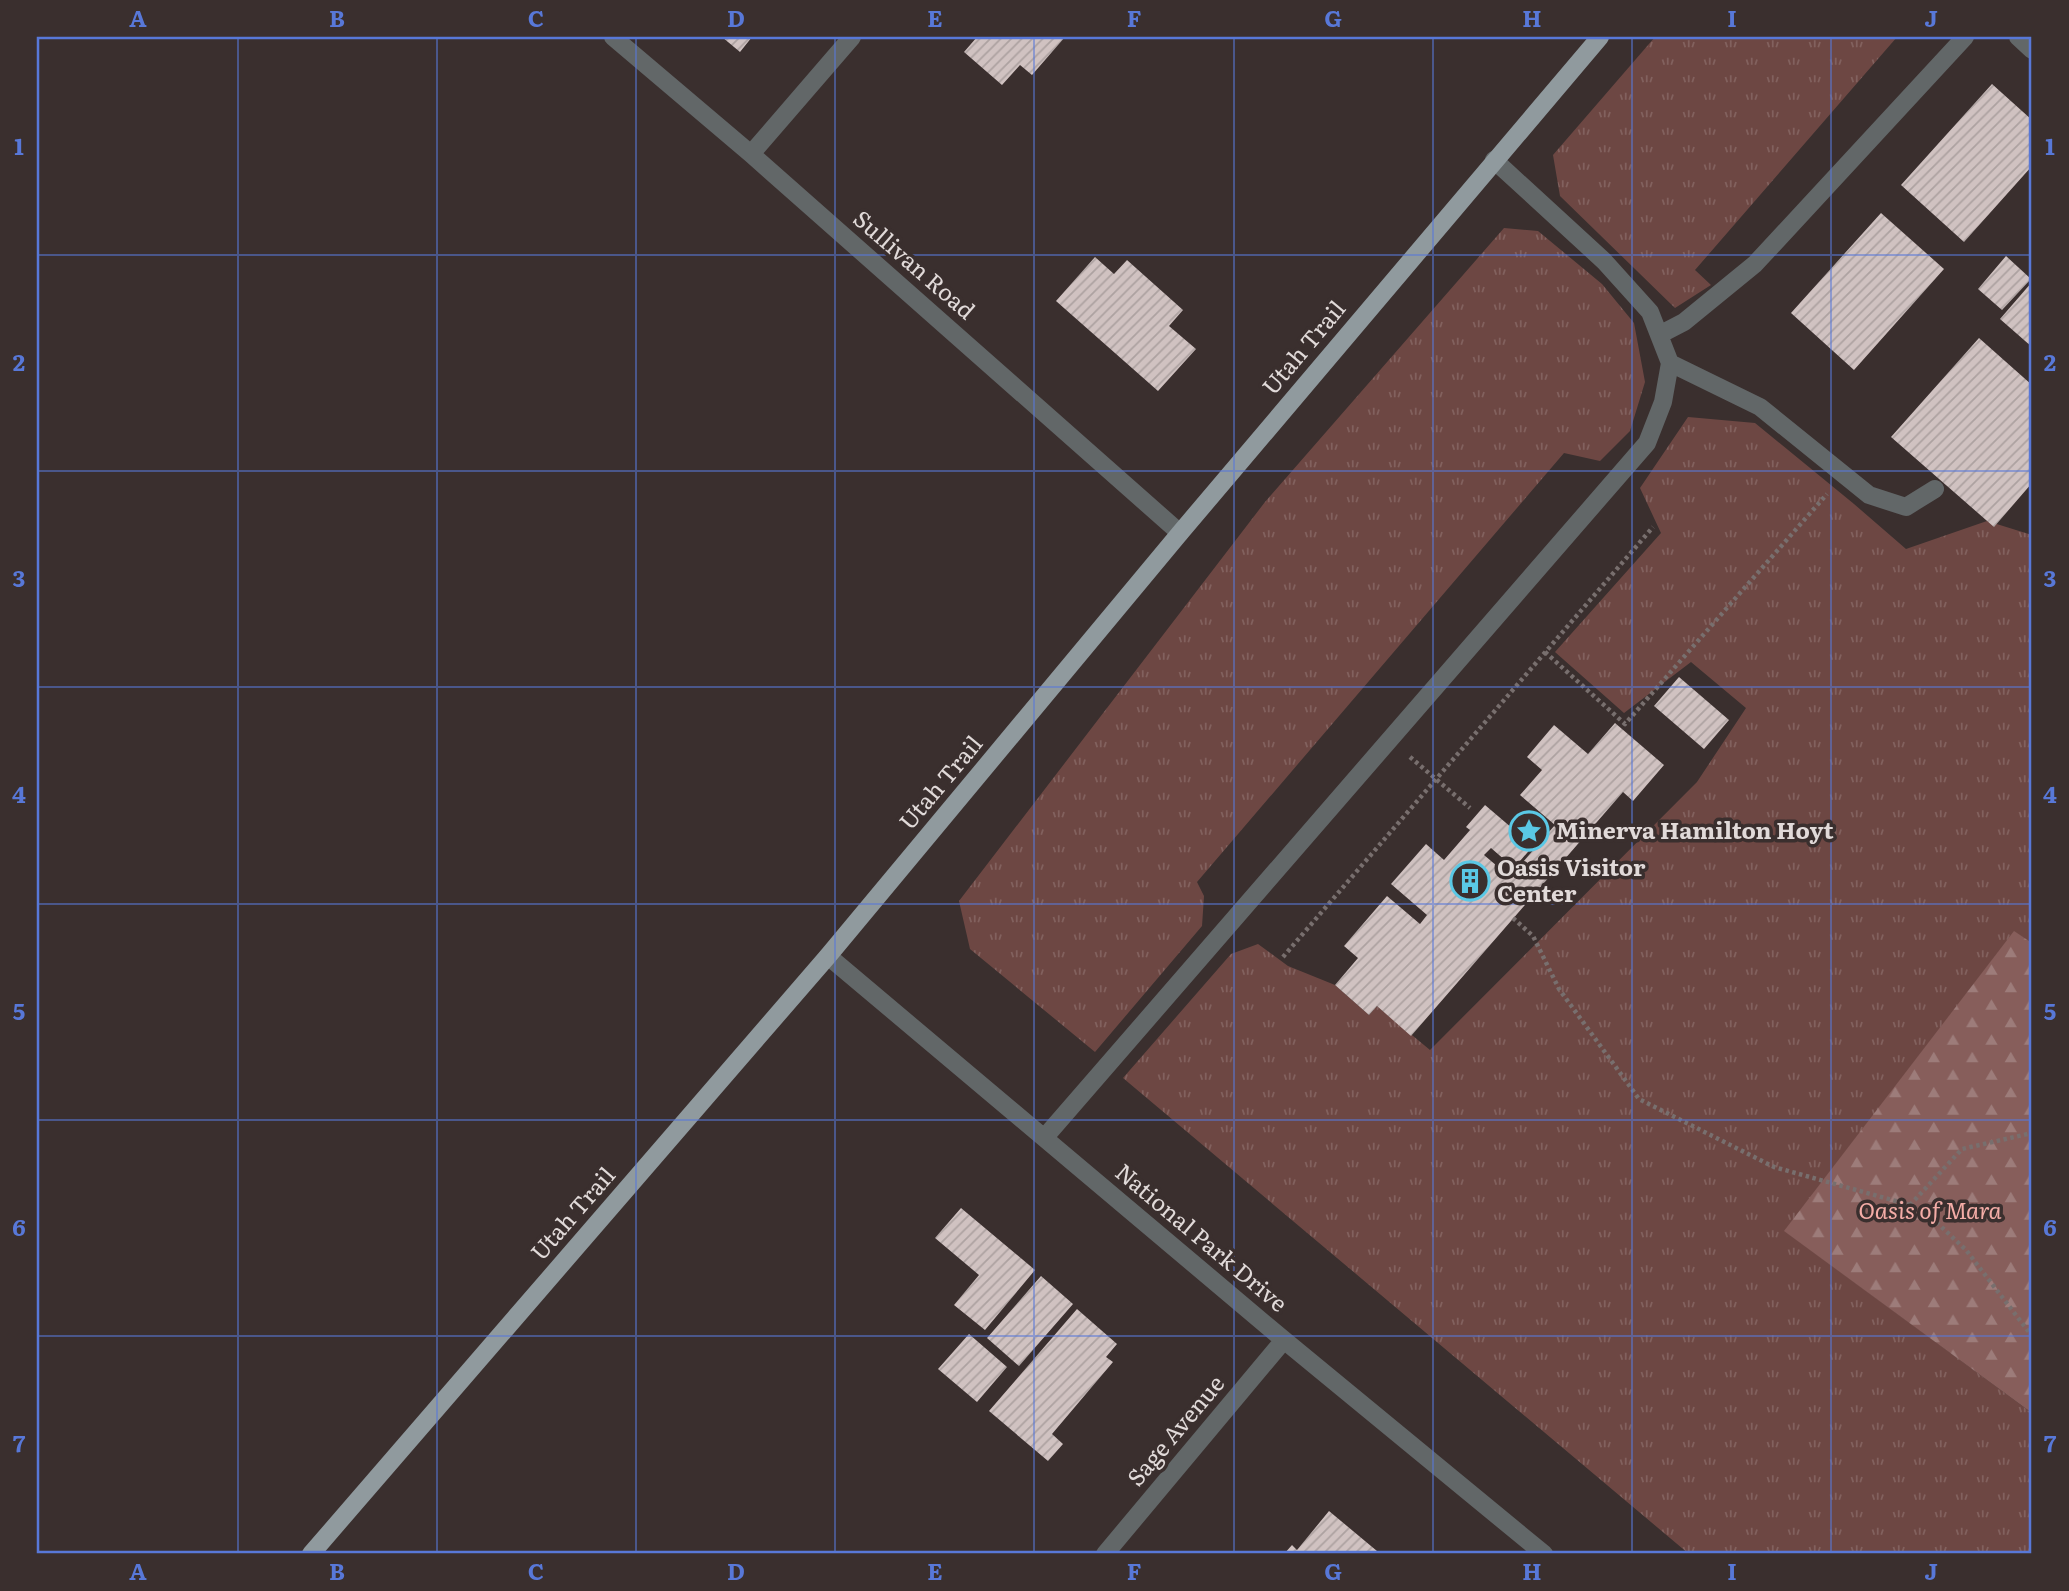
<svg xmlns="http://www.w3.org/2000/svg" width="2069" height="1591" viewBox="0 0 2069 1591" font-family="Literata,serif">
	<defs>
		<pattern id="grass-tufts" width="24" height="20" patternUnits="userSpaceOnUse" patternTransform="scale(1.75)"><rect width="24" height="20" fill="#6d4743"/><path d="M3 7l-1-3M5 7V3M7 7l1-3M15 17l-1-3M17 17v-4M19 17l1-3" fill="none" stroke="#82615e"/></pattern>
		<pattern id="forest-firs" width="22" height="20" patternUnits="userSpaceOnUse" patternTransform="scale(1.75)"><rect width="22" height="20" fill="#875e5b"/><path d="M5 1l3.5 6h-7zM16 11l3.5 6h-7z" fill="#9d7c7a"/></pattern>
		<pattern id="building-hatch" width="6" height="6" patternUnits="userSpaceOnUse" patternTransform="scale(1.75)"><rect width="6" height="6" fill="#d0c2c1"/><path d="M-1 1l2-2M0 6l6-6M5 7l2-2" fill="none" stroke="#ada2a1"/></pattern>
	</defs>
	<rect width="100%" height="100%" fill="#3a2f2e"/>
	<path fill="url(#grass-tufts)" d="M1655,37H1897L1695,270L1711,285L1675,308L1560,196L1553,155Z
		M1504,228L1538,231L1602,284L1634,323L1645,382L1630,431L1600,461L1564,453L1197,882L1204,896L1202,926L1095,1052L970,949L959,901L1265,502Z
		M1688,417L1755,423L1854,504L1906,549L1987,521L2032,535V943L2014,932L1785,1231L2032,1413V1554H1689L1123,1078L1231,954L1258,944L1288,966L1335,985L1369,1015L1377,1006L1430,1050L1697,782L1746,708L1691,662L1624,713L1555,652L1661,533L1640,488Z"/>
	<path fill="url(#forest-firs)" d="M2014,931L2032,943V1413L1784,1231Z"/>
	<path fill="url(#building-hatch)" d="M722,37H752L740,52Z
		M977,37H1065L1032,75L1020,65L1002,85L964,52Z
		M1992,84L2032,120V166L1964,242L1901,185Z
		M1881,213L1944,269L1854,370L1791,313Z
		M2006,256L2031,279L2002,310L1978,289Z
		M1095,257L1114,274L1127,260L1183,310L1169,326L1196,349L1158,391L1056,301Z
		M2032,282V347L2000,319Z
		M1979,338L2032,385V483L1994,527L1891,437Z
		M1679,677L1729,720L1704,749L1654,706Z
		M1615,723L1664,765L1633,801L1623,792L1411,1036L1377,1006L1369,1015L1335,985L1358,958L1344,946L1387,896L1420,924L1427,915L1391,884L1426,844L1444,860L1470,830L1466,827L1485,805L1533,846L1514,868L1491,848L1484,855L1510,877L1555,825L1520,795L1542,770L1527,757L1554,725L1588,754Z
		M961,1208L1035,1270L985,1330L954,1305L979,1275L935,1238Z
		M1041,1276L1073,1304L1019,1366L987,1338Z
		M1077,1309L1117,1344L1106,1357L1113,1362L1052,1434L1063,1444L1048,1461L989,1411Z
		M969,1334L1007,1367L977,1402L938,1369Z
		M1329,1511L1377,1551L1374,1554H1284L1292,1545L1297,1550Z"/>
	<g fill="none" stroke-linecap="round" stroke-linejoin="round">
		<path stroke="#786f6e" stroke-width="4.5" stroke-dasharray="3.5 3.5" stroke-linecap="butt" d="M1545,652L1625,724L1827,494
			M1410,757L1470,808
			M1513,918L1533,936L1559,989L1639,1099L1774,1167L1910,1205L1933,1219L1966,1250L2032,1336
			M1283,957L1653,527
			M1910,1205L1962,1149L2032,1133"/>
		<path stroke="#626768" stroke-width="18" d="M613,37L751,154L1180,533
			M2018,37L2032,50
			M751,154L852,37
			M1659,335L1684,322L1755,264L1965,37
			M1670,363L1760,407L1869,495L1906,507L1935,489
			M828,956L1284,1340L1544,1554
			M1045,1137L1647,443L1663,402L1670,363L1650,312L1604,261L1494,160
			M1105,1554L1284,1340"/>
		<path stroke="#909a9e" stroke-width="18" d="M311,1554L828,956L1180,533L1600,37"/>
	</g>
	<path fill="none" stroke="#5878d8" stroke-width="2" stroke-opacity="0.55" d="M238,37V1554M437,37V1554M636,37V1554M835,37V1554M1034,37V1554M1234,37V1554M1433,37V1554M1632,37V1554M1831,37V1554M37,255H2032M37,471H2032M37,687H2032M37,904H2032M37,1120H2032M37,1336H2032"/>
	<defs>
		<g id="sight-ring" transform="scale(2.0125)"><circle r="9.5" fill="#3a2f2e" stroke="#5ac8e5" stroke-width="1.5"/><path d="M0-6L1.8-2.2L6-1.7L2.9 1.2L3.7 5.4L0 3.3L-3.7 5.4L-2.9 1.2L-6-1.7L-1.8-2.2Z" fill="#5ac8e5"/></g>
		<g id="building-ring" transform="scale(2.0125)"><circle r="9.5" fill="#3a2f2e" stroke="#5ac8e5" stroke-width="1.5"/><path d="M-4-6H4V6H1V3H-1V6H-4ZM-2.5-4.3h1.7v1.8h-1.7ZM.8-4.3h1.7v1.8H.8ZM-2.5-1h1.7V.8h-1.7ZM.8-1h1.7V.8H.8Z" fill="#5ac8e5"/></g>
	</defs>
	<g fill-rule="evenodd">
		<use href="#sight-ring" x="1529" y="831"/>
		<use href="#building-ring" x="1470" y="881"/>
	</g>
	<g text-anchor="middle" stroke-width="7" stroke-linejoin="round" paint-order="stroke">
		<g font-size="23" fill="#e1dad9" stroke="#3a2f2e">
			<text transform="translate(914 265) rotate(41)" y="8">Sullivan Road</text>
			<text transform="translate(1304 348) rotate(-50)" y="8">Utah Trail</text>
			<text transform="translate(941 783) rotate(-50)" y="8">Utah Trail</text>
			<text transform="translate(573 1214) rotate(-49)" y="8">Utah Trail</text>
			<text transform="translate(1201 1238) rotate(40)" y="8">National Park Drive</text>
			<text transform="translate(1176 1431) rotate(-50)" y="8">Sage Avenue</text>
		</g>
		<g font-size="23" font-weight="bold" fill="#e1dad9" stroke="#3a2f2e" text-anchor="start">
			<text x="1556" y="839">Minerva Hamilton Hoyt</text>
			<text x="1497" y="876">Oasis Visitor<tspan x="1497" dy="26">Center</tspan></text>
		</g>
		<g font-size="23" font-style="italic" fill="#f4ada7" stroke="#3a2f2e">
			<text x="1930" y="1219">Oasis of Mara</text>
		</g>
	</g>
	<rect width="2069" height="1591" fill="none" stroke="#3a2f2e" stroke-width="77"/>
	<rect x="38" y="38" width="1992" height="1514" fill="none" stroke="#5878d8" stroke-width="2.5"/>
	<g font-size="23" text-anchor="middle" font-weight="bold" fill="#5878d8">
		<text x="138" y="27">A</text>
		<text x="337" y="27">B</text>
		<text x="536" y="27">C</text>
		<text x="736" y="27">D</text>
		<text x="935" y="27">E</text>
		<text x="1134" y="27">F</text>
		<text x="1333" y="27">G</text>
		<text x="1532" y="27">H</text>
		<text x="1732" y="27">I</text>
		<text x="1931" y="27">J</text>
		<text x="19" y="155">1</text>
		<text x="2050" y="155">1</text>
		<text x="19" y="371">2</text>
		<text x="2050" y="371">2</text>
		<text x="19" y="587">3</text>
		<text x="2050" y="587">3</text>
		<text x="19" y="803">4</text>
		<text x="2050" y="803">4</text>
		<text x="19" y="1020">5</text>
		<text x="2050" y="1020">5</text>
		<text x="19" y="1236">6</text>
		<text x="2050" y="1236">6</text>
		<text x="19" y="1452">7</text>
		<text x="2050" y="1452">7</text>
		<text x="138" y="1580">A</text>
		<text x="337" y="1580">B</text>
		<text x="536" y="1580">C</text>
		<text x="736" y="1580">D</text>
		<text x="935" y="1580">E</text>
		<text x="1134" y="1580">F</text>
		<text x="1333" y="1580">G</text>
		<text x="1532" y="1580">H</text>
		<text x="1732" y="1580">I</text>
		<text x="1931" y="1580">J</text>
	</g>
</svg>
